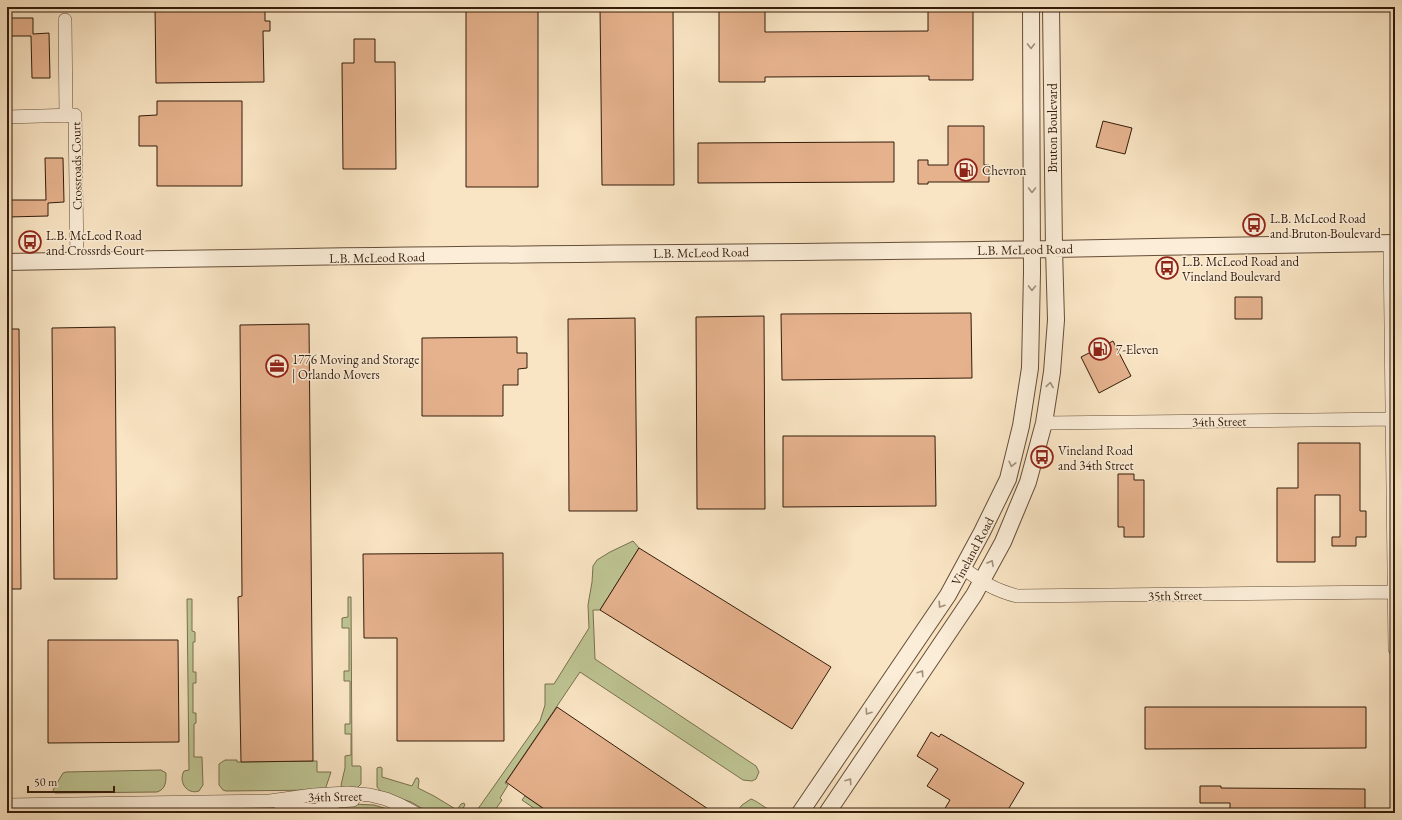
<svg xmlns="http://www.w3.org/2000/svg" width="1402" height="820" viewBox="0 0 1402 820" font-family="'EB Garamond',serif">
	<rect width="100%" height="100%" fill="#f9e4c3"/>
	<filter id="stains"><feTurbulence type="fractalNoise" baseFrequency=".005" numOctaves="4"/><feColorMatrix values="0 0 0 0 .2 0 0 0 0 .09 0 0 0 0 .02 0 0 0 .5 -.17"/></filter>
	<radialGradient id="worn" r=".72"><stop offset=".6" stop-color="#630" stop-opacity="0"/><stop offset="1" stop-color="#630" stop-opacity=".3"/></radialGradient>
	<path fill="#bec493" stroke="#79704e" d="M633,541L639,548L600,610H593L595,659L756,766L759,772L756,779L752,781L743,780L580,672L505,783L508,785L500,798L502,800L493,813H475L540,721L545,705V684H554L589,628L588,605L592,582L593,566L597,560L610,552Z
		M348,597H351L352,766H360L361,767V784L356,789L342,787L341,785L345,768V756L351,755V734H345V724H350V681H344V671H349V628H342V618L348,617Z
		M187,599H192V631L195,632V642H193V672H196V683H193V713H196V723L194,724V757H202L203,785L199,791C187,795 178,782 184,771L189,770Z
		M225,760H237V762L317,761V772H331L326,787L323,790L226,791L223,790L219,785V764Z
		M380,767L382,768V777L412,786L416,778H418L419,781L418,788L434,796L457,810L461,804L464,803L465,805L460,813H430L411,802L381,792L377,787V768Z
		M161,770L166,773C166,782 166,789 157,792L58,793H55L53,790L63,773L66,772Z
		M525,796L550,813H541L522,800Z
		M751,799C760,802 769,813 778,811L779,813H736L742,805Z
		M351,804L374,805L401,813H378L345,811L337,808Z"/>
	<path fill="#e5b28d" stroke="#341c0a" d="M155,7H265V21H270V31H263L264,82L156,83Z
		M466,7H538V187H466Z
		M600,7H673L674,185H602Z
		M719,7H765V32L928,31V7H973V80H929V76L765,77V82H719Z
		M7,18H33V34L49,33L50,78H32L31,36H7Z
		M354,39H375V62H395L396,169H343L342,63H354Z
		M157,101H242V186H157V146H139V116L157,115Z
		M1103,121L1132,128L1125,154L1096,147Z
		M948,126H984V165H989V182H928V184H918V160H928V165H948Z
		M894,142V182L698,183V143Z
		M45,158H63L64,202L48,203V216L8,217V200H46Z
		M1235,297H1262V319H1235Z
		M971,313L972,378L782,380L781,314Z
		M764,316L765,509H697L696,317Z
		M635,318L637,511H569L568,319Z
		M309,324L313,761L241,762L238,597L242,596L240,325Z
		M115,327L117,579H54L52,328Z
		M7,329H19L21,589H7Z
		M517,337V353H527V368L518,369V385H503V416H422V338Z
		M1113,341L1131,376L1099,393L1081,357Z
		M783,436H935L936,506L783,507Z
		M1298,443H1360V511H1366V537H1356V546H1332V537H1340V495H1315V562H1277V488H1298Z
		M1118,474H1134V480H1144V537H1124V527H1118Z
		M639,548L831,667L792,729L600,610Z
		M503,553L504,741H397V638H364L363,554Z
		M48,640H178L179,742L48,743Z
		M557,707L714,813H550L524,795L506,782Z
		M1145,707H1366V748L1145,749Z
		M931,732L939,737L941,734L1024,783L1006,813H949L944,810L950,800L927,786L938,769L917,756Z
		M1200,786H1221V788L1365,789V813H1230V803H1200Z"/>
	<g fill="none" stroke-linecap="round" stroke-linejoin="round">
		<g stroke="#654e38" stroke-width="14">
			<path id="minor" d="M65,20L66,116
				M7,117L75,115L77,261
				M1390,243L1395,649
				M1044,423L1395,419
				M963,568C982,582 994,590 1017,596L1394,592
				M279,803L319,812
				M7,805L270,801L313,795L347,793L370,795L386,799L400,805L415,813
				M310,813L338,801L353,800"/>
		</g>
		<g stroke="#654e38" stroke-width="18">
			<path id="tertiary" d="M7,262C356,254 705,254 1053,249C1167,247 1281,244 1395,243
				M800,813L948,595L982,532L1008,479L1021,426L1030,368L1032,272L1031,7
				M827,813L974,595L1003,542L1028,482L1044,423L1052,372L1056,320L1054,249L1051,7"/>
		</g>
		<use href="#minor" stroke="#fbedd8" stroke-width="13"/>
		<use href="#tertiary" stroke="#fbedd8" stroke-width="16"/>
	</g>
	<defs><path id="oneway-chevron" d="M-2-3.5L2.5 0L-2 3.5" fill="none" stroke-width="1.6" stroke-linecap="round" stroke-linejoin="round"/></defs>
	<g stroke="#a18f7b">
		<use href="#oneway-chevron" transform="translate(1031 46) rotate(90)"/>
		<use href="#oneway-chevron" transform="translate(1032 190) rotate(90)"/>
		<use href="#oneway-chevron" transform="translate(1032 288) rotate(91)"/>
		<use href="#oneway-chevron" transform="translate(1050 385) rotate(-81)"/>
		<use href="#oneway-chevron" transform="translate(1012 464) rotate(104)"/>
		<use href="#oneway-chevron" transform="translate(991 563) rotate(-61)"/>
		<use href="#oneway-chevron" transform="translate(941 605) rotate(124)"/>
		<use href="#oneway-chevron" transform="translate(921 673) rotate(-56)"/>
		<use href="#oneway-chevron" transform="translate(868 712) rotate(124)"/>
		<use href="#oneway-chevron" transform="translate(849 781) rotate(-56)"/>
	</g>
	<defs>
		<g id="fuel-ring" transform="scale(1.15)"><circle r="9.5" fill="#fbedd8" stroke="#8f2418" stroke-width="1.5"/><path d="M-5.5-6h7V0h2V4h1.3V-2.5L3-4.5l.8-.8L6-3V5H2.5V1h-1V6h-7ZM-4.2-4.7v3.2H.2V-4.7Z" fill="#8f2418"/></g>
		<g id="bus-ring" transform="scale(1.15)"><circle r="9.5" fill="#fbedd8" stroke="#8f2418" stroke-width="1.5"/><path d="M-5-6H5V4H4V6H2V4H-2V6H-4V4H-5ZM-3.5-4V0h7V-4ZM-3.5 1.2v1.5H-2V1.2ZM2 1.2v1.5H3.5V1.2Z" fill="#8f2418"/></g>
		<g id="office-ring" transform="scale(1.15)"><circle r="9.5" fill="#fbedd8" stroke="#8f2418" stroke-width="1.5"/><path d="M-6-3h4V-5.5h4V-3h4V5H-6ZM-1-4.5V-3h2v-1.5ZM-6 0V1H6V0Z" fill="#8f2418"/></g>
	</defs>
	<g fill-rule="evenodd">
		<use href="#fuel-ring" x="966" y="170"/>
		<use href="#bus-ring" x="1254" y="225"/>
		<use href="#bus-ring" x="30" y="242"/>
		<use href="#bus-ring" x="1167" y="268"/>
		<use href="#fuel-ring" x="1100" y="349"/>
		<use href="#office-ring" x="277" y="366"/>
		<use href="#bus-ring" x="1042" y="457"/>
	</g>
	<g text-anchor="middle" stroke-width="3" stroke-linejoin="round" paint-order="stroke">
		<g font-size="13" fill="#341c0a" stroke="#fbedd8">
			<text transform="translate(1052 128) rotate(-90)" y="5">Bruton Boulevard</text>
			<text transform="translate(76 166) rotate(-91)" y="5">Crossroads Court</text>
			<text transform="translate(1025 249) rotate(-1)" y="5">L.B. McLeod Road</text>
			<text transform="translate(701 252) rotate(-1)" y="5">L.B. McLeod Road</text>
			<text transform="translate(377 257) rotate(-1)" y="5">L.B. McLeod Road</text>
			<text transform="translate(1219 421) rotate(-1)" y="5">34th Street</text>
			<text transform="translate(972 551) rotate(-62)" y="5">Vineland Road</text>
			<text transform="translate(1175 595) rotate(-1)" y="5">35th Street</text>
			<text transform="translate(335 796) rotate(-1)" y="5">34th Street</text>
		</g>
		<g font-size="13" fill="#341c0a" stroke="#fbedd8" text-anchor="start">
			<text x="982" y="175">Chevron</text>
			<text x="1270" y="223">L.B. McLeod Road<tspan x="1270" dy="15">and Bruton Boulevard</tspan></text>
			<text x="46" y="240">L.B. McLeod Road<tspan x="46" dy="15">and Crossrds Court</tspan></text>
			<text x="1182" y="266">L.B. McLeod Road and<tspan x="1182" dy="15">Vineland Boulevard</tspan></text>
			<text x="1116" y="354">7-Eleven</text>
			<text x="292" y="364">1776 Moving and Storage<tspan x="292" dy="15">| Orlando Movers</tspan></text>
			<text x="1058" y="455">Vineland Road<tspan x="1058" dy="15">and 34th Street</tspan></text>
		</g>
	</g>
	<rect width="1402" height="820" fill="none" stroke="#f9e4c3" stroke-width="24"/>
	<rect x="8" y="8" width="1386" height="804" fill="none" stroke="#341c0a" stroke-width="2"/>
	<rect x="12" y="12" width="1378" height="796" fill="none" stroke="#341c0a"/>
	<path d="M28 786v6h86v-6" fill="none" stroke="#341c0a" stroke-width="2"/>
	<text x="34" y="786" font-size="12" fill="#341c0a" stroke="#fbedd8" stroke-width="3" paint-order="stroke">50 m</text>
	<rect width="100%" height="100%" filter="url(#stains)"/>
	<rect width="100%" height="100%" fill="url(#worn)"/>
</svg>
